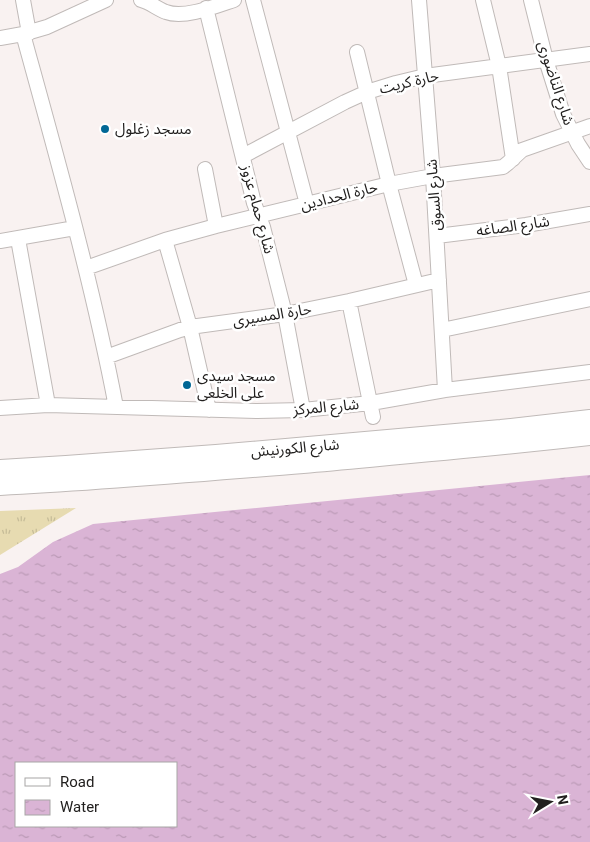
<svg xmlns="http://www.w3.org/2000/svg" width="590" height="842" viewBox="0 0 590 842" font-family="Roboto,'Noto Sans Arabic',sans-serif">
	<defs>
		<pattern id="park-tufts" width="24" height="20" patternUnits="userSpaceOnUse" patternTransform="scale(1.25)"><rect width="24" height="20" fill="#e7dbb1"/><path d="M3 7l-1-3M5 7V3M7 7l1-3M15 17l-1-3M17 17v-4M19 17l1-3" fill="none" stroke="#c6bc98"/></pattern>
		<pattern id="water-ripples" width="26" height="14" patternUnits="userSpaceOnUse" patternTransform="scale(1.25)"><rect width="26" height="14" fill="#dab4d5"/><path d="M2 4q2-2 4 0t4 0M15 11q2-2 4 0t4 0" fill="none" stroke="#bb9ab6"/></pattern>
	</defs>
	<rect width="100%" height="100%" fill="#f9f2f1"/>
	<path fill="url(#park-tufts)" d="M76,508L0,555V511Z"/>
	<path fill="url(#water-ripples)" fill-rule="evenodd" d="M590,475V842H0V574L18,567L53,542L93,524ZM16,763H176V826H16Z"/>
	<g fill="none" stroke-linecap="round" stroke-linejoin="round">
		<g stroke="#c0bab8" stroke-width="16">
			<path id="street" d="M23,0L29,33
				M141,0C150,2 157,9 166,12C184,19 216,6 234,0
				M253,0L307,204
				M419,0L433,176L445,390
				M483,0L499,66L513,159
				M531,0L546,60L563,114L578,144L590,162
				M206,8L254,203L263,227L285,314L303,410
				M23,34C57,158 92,281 116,407
				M0,38L23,34L47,27L106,0
				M357,52L389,184L416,285
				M243,156L345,102L367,92L396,83L425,76L590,54
				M205,169L216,226
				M437,236L526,225L590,214
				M18,239L48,405
				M165,240L190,327L209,410
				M0,241L75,228
				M86,268L165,240L216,226L389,184L433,176L503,167L508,163L522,150L590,126
				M349,301L373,417
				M442,330L590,299
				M106,357L180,330L190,327L285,314L349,301L439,280
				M0,408L48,405L257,411L303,410L371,403L445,390L590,372"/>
		</g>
		<g stroke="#c0bab8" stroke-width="22">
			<path id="secondary" d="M0,470L66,466L216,455L501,430L590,420
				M0,485C101,480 202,471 303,463C399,454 494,446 590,435"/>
		</g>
		<use href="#street" stroke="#fff" stroke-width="14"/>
		<use href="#secondary" stroke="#fff" stroke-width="20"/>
	</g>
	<g fill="#016795" stroke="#fff" stroke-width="2">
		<circle cx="105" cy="129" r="5"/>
		<circle cx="187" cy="385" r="5"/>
	</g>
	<g text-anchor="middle" stroke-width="5" stroke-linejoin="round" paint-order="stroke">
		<g font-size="15" fill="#22201f" stroke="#fff">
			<text transform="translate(409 82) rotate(-13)" y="5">حارة كريت</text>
			<text transform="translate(556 83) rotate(72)" y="5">شارع الناضورى</text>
			<text transform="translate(434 195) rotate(-94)" y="5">شارع السوق</text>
			<text transform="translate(339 196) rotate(-14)" y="5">حارة الحدادين</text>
			<text transform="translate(258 209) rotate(75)" y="5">شارع حمام عزوز</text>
			<text transform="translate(513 226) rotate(-8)" y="5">شارع الصاغه</text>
			<text transform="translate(272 315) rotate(-9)" y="5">حارة المسيرى</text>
			<text transform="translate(326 407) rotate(-5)" y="5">شارع المركز</text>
			<text transform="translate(295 448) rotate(-5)" y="5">شارع الكورنيش</text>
		</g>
		<g font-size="15" fill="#22201f" stroke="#fff" text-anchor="start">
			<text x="115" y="134">مسجد زغلول</text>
			<text x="197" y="381">مسجد سيدى<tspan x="197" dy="17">على الخلعى</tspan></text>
		</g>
	</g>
	<rect x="15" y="762" width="162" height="65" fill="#ffffff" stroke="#a7a6a5"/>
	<rect x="25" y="778" width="25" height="8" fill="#ffffff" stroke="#a7a6a5"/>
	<text x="60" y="787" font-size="15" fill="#22201f">Road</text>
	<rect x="25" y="800" width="25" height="15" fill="url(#water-ripples)" stroke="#a7a6a5"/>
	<text x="60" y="812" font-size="15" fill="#22201f">Water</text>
	<g transform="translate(550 802) rotate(80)" stroke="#ffffff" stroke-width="4" paint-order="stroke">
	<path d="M0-4L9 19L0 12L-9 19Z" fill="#22201f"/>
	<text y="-8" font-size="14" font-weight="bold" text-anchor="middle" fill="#22201f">N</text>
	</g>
</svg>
